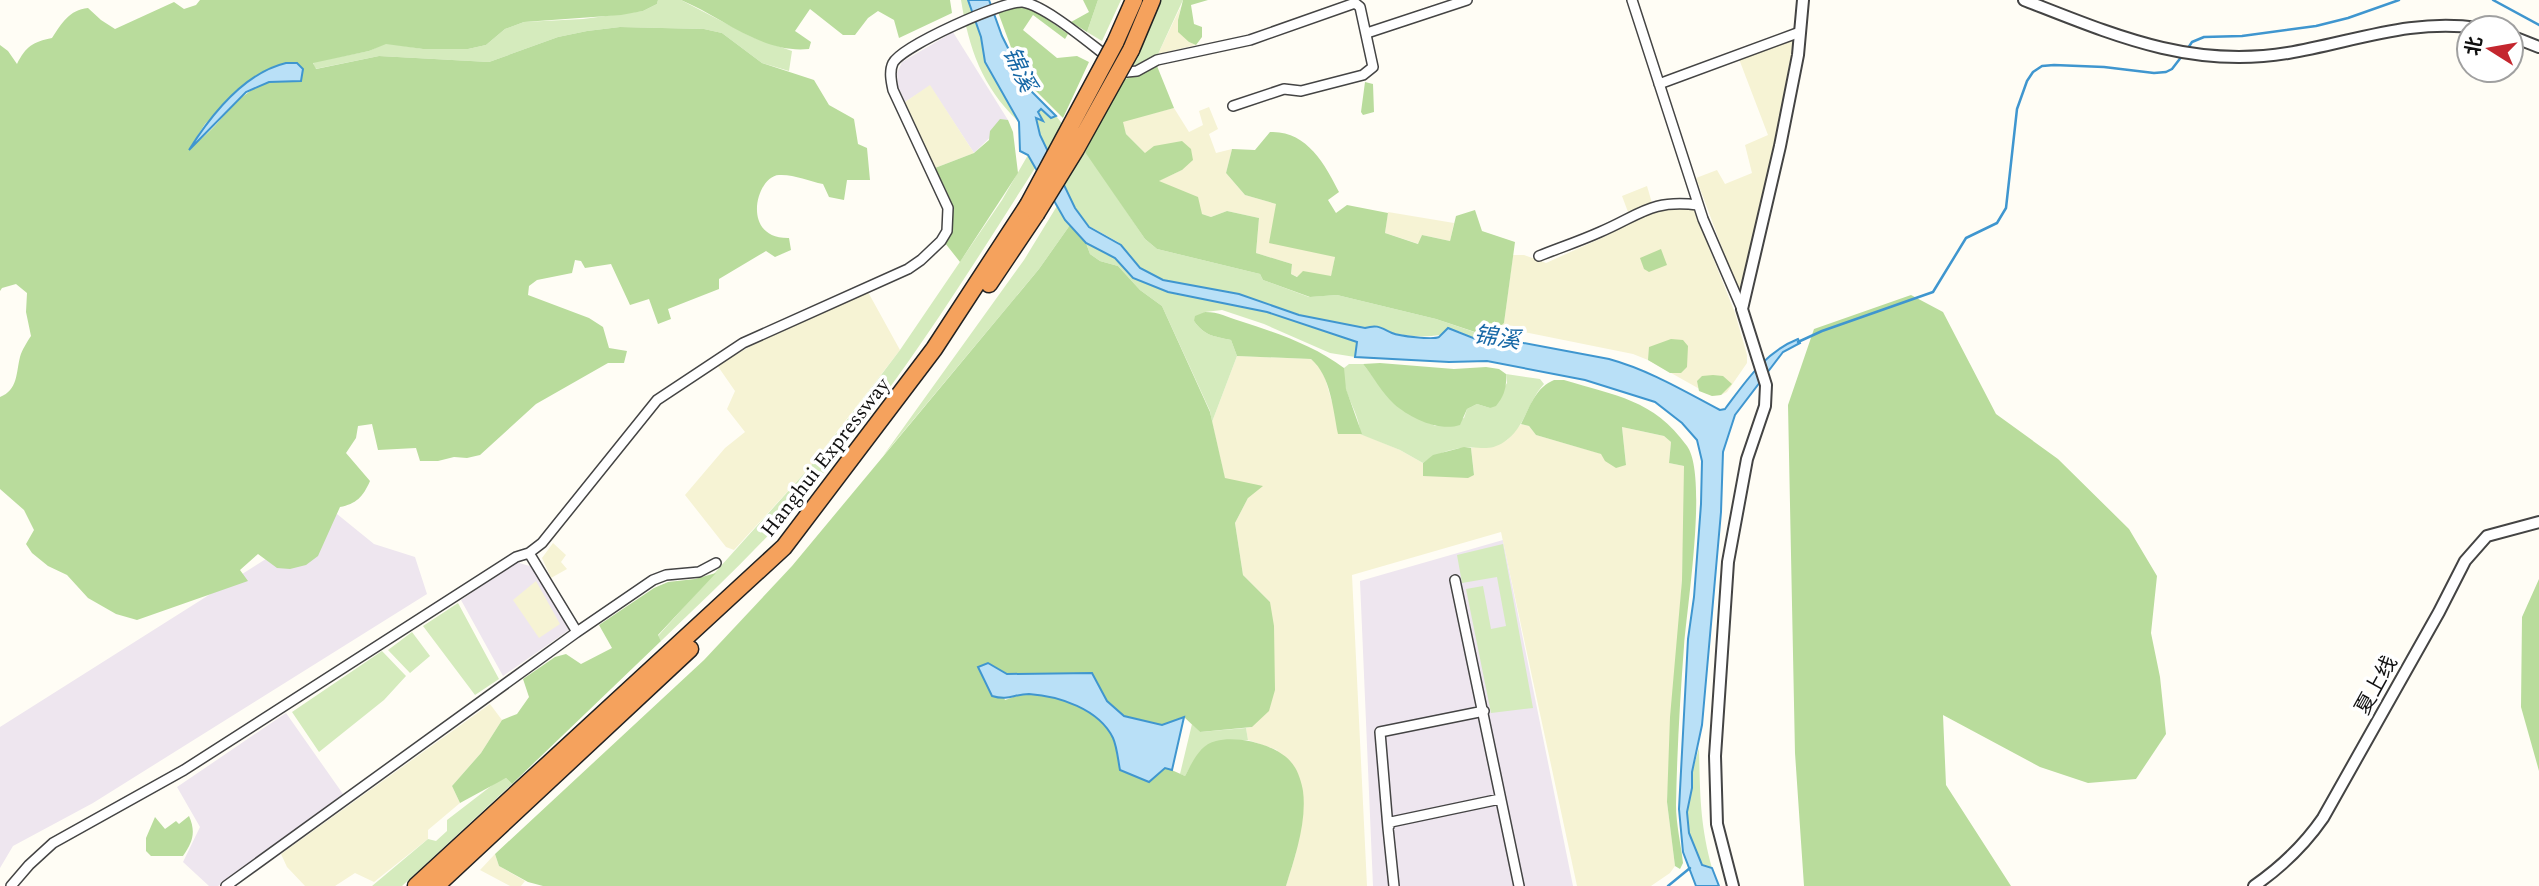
<svg xmlns="http://www.w3.org/2000/svg" width="2539" height="886" viewBox="0 0 2539 886" font-family="Spectral,'Noto Sans SC',serif">
	<rect width="100%" height="100%" fill="#fffdf5"/>
	<path fill="#eee6ef" d="M953,32L1008,120L974,153L930,86L905,102L898,87L897,73L902,62Z
		M337,514L374,544L415,557L427,594L93,803L13,846L0,868V727Z
		M1503,540L1573,886H1373L1360,581Z
		M516,562L533,567L569,630L503,676L461,600Z
		M286,713L343,794L218,886H209L183,862L200,827L177,787Z"/>
	<path fill="#f6f3d4" d="M1181,6L1178,20L1189,42L1196,45L1158,54Z
		M1795,38L1779,123L1744,279L1741,287L1737,288L1696,178L1717,170L1725,184L1752,173L1745,145L1768,135L1739,59Z
		M930,85L974,153L935,168L905,102Z
		M1209,107L1218,129L1209,134L1216,153L1232,149L1226,173L1245,195L1276,204L1335,257L1331,277L1303,272L1298,277L1291,274L1292,264L1256,253L1259,218L1227,211L1211,217L1202,214L1158,181L1182,170L1145,153L1126,134L1122,121L1174,108L1189,132L1203,125L1199,111Z
		M1647,186L1652,203L1628,212L1622,196Z
		M1669,207L1694,210L1735,313L1747,355V363L1727,392L1721,395L1712,396L1648,360L1633,354L1499,327L1504,323L1513,255H1524L1546,263L1606,236L1635,218Z
		M1388,212L1454,223L1450,241L1422,235L1419,244L1385,233Z
		M868,292L900,350L809,468L734,550L726,547L685,495L725,448L745,432L727,409L735,391L717,365L753,345Z
		M1237,356L1311,359L1318,365L1325,378L1332,402L1362,434L1400,450L1423,463V476L1474,474L1471,448L1507,440L1521,424L1529,426L1536,435L1602,454L1626,465L1622,427L1664,436L1671,442L1669,463L1684,466L1685,493L1682,580L1667,802L1675,866L1670,873L1651,886H1577L1501,532L1352,575L1367,886H1286L1296,853L1277,750L1248,740L1246,728L1252,727L1270,602L1243,575L1235,523L1248,498L1225,479L1212,422Z
		M553,543L566,555L561,562L567,569L551,578L542,558Z
		M536,581L560,624L539,638L513,600Z
		M490,704L502,720L481,753L452,786L460,803L428,830V839L374,882L355,873L335,886H305L287,867L281,854Z
		M495,854L499,866L525,881L521,886H510L480,870Z"/>
	<path fill="#d5ebbd" d="M658,0H681L752,37L792,51L789,71L762,63L722,33L704,29L620,27L587,31L558,37L489,62L379,56L315,69L313,62L369,51L386,43L423,49H468L486,45L505,29L524,22L583,19L643,11L657,4Z
		M961,0H968L981,37L985,62L1019,122C982,87 969,49 961,0Z
		M1098,0H1121L1102,41L1087,32Z
		M1160,0H1183L1158,54L1141,64L1130,66Z
		M1041,109L1051,118L1056,116L1091,159L1145,239L1157,249L1260,274L1263,280L1309,297L1337,295L1436,319L1486,336L1478,340L1469,338L1459,331C1437,337 1420,338 1397,334C1383,331 1383,323 1365,328L1299,315L1239,294L1163,280L1140,268L1118,242L1089,226L1075,208L1040,135L1036,115Z
		M1028,155L1035,168C963,281 892,396 803,497C759,548 710,594 661,641L658,636L809,468L850,416L900,350L1002,200Z
		M1057,206L1070,225L1039,269L883,456L1024,260Z
		M1086,243L1115,258L1133,278L1168,292L1267,312L1358,342L1355,357L1330,353L1264,324L1222,310L1205,312L1194,321C1205,336 1213,336 1231,340L1237,356L1212,422L1210,411L1162,306L1140,290L1118,266L1100,261L1090,254Z
		M1349,364H1363L1394,403L1435,426L1464,418L1467,409L1477,404L1490,408L1507,383L1506,374L1540,379L1544,384C1528,401 1525,428 1504,442C1489,452 1480,446 1463,448C1449,449 1434,455 1423,463L1400,450L1360,434C1360,411 1340,392 1344,368Z
		M1503,544L1533,708L1491,713L1466,589L1483,586L1491,629L1506,626L1497,577L1462,583L1457,555Z
		M458,603L499,679L475,695L423,626Z
		M412,632L430,656L410,673L388,650Z
		M382,651L406,676L384,700L319,752L292,712Z
		M1192,724L1200,732L1246,728L1248,740C1207,741 1206,739 1185,776L1180,774Z
		M1699,748C1700,794 1700,824 1712,868L1702,865L1688,833L1687,812L1692,788V772Z
		M506,778L512,784L402,886H372L428,839L436,841L447,831V820L495,783Z"/>
	<path fill="#b9dc9c" fill-rule="evenodd" d="M200,0H658L657,4L643,11L621,15L524,22L505,29L486,45L468,49H423L386,44L369,51L313,63L316,69L379,56L489,62L558,37L587,31L620,27L704,29L722,33L762,63L814,80L829,105L854,119L858,144L867,148L870,180H847L844,200L829,197L823,184C809,181 793,174 779,175C756,176 740,239 789,238L791,250L775,257L766,251L719,279V289L668,309L671,319L658,324L649,299L630,305L611,264L585,268L581,261L575,260L572,273L537,280L529,286L528,295L589,318L603,327L609,348L627,351L624,363H608L536,404L480,455L467,458L454,457L438,461H420L416,448L378,450L372,424L358,426L356,438L346,453L370,481C363,497 356,504 340,507L318,556L306,565L290,569L277,568L258,554L240,570L248,581L137,620L116,614L88,598L67,575L48,566L32,553L26,544L34,530L24,510L0,489V397C18,390 16,373 20,357C22,350 27,342 31,336L26,312L27,293L16,284L2,288L0,291V45L8,51L17,64C26,46 33,42 52,38C62,23 69,10 88,8L101,20L115,29L174,2L184,9L196,5ZM286,63L300,81C290,82 277,80 267,83C234,93 219,130 191,146L205,124L219,111Z
		M681,0H950L952,13L899,38L894,20L878,11L868,18L855,35H843L810,9L795,31L811,42L809,49C762,54 722,17 681,0Z
		M1083,0H1098L1087,32L1071,22L1089,12Z
		M1183,0H1208L1191,5L1194,24L1202,27V37L1196,45L1189,42L1178,32V20Z
		M1010,7L1033,9L1068,34L1065,39L1033,15L1023,30L1057,58L1077,56L1089,62L1063,118L1031,86L1012,50L998,12Z
		M1157,66L1174,108L1123,122L1126,134L1145,153L1154,146L1182,141L1191,149L1193,160L1182,170L1159,181L1198,197L1202,214L1211,217L1227,211L1259,218L1256,253L1292,264L1291,274L1297,277L1303,271L1331,276L1335,257L1269,243L1276,204L1245,195L1226,173L1232,149L1255,150L1270,132C1306,130 1325,164 1339,192L1328,200L1336,213L1347,205L1388,213L1385,233L1418,244L1422,235L1450,241L1456,216L1475,210L1482,231L1515,242L1504,323L1494,332L1481,334L1436,319L1337,295L1310,297L1263,280L1260,274L1157,249L1145,239L1085,152L1123,80Z
		M1365,82L1373,84L1374,112L1363,115L1361,112Z
		M1000,119L1008,120L1013,132L1018,173L960,262L945,243C961,208 950,200 935,168L974,153L989,140L990,131Z
		M1070,225L1086,243L1090,254L1100,261L1118,266L1140,290L1162,306L1210,412L1225,478L1263,486L1248,498L1235,523L1243,575L1270,602L1274,626L1275,690L1269,711L1252,727L1200,732L1184,717L1162,725L1124,716L1107,701L1091,673L1007,674L988,663L1005,700C1012,698 1020,694 1027,694C1055,693 1100,711 1113,737C1117,746 1118,760 1120,770L1165,767L1185,776C1192,763 1200,744 1216,741C1238,735 1281,745 1294,766C1298,771 1302,784 1303,791C1307,822 1295,857 1286,886H543L528,882L499,866L495,854L704,660L792,566L1039,269Z
		M1661,249L1667,265L1649,272L1644,269L1640,258Z
		M1911,295L1943,312L1996,414L2058,459L2129,529L2157,576L2151,633L2160,677L2166,734L2136,779L2088,783L2040,767L1943,715L1946,785L2011,886H1804L1795,753L1788,405L1814,329Z
		M1205,312C1219,312 1227,317 1240,321C1277,333 1313,345 1344,368L1346,389L1362,434H1338C1333,410 1331,376 1311,359L1237,356L1231,340C1213,336 1205,336 1194,321L1195,316Z
		M1671,339L1683,340L1688,346L1687,367L1681,373H1670L1648,360L1649,347Z
		M1380,363L1454,369L1486,367L1499,369L1506,374C1507,387 1504,396 1496,406L1490,408L1477,404L1467,409L1460,425C1439,432 1410,418 1394,404C1382,393 1373,376 1363,364Z
		M1713,375L1723,376L1732,384L1721,395L1712,396L1699,391L1697,381L1702,376Z
		M1554,380H1564C1616,396 1653,399 1687,446C1708,475 1687,606 1684,646C1680,699 1677,752 1676,805C1676,824 1681,845 1683,863L1680,869L1675,866L1667,802L1670,717L1682,580L1684,466L1669,463L1671,442L1664,436L1622,427L1626,465L1616,468L1605,461L1601,454L1536,435L1529,426L1521,424C1530,407 1535,388 1554,380Z
		M1464,447L1471,448L1474,475L1468,478L1423,476V463L1433,455Z
		M716,573L658,635L661,641L512,784L506,778L460,803L452,786L481,753L502,720L517,714L529,697L523,679L555,657L566,654L581,664L612,648L599,625L654,588L668,582L695,579Z
		M2539,579V771L2521,707L2522,617Z
		M189,816C196,832 193,842 183,856H151L146,851V838L155,817L165,829L176,821L179,824Z"/>
	<path fill="#b9e0f7" stroke="#3f96cf" stroke-width="2" d="M968,0H989L1002,36L1028,88L1056,116L1051,118L1041,109L1038,112L1043,121L1036,118L1040,135L1075,208L1089,227L1121,245L1140,268L1163,280L1239,294L1299,315L1365,328C1378,324 1381,328 1392,333C1399,336 1433,340 1439,337C1440,336 1447,329 1448,328L1478,340L1486,336L1609,359C1649,370 1684,391 1720,410L1725,409C1746,381 1765,352 1798,339L1800,343L1783,352L1735,415L1723,452L1721,512L1702,725L1692,772V788L1687,812L1689,833L1702,865L1712,868L1719,886H1696L1683,852L1679,809L1688,639L1694,597L1701,504L1702,461L1697,440L1682,423L1655,402L1585,380L1487,361L1449,362L1355,357L1357,342L1267,312L1168,292L1133,278L1115,258L1086,243L1065,220L1028,155L1020,151L1019,122L985,62L981,37Z
		M286,63H297L303,69L301,81L269,82L246,92L189,150C211,115 244,73 286,63Z
		M988,663L1007,674L1092,673L1107,701L1124,716L1162,725L1184,717L1172,770L1165,768L1149,782L1120,770C1118,760 1117,747 1113,738C1099,709 1059,696 1029,694C1014,694 1009,701 992,696L978,667Z"/>
	<g fill="none" stroke-linecap="round" stroke-linejoin="round">
		<path stroke="#3f96cf" stroke-width="2.5" d="M2493,0L2539,25
			M2188,48L2192,42L2204,37L2242,36L2316,26L2348,18L2399,0
			M1798,342L1822,331L1933,292L1966,238L1997,223L2006,208L2017,109L2027,81L2033,72L2042,66L2054,65L2104,67L2154,73L2166,72L2172,69L2182,56
			M1668,886L1690,868"/>
		<g stroke="#444" stroke-width="12">
			<path id="minor" d="M1632,0L1703,219L1742,309
				M1367,33L1467,0
				M1120,66L1127,72L1137,71L1157,60L1250,40L1355,3L1360,7L1373,67L1363,75L1301,91L1284,89L1233,106
				M1659,84L1800,32
				M1539,256C1559,248 1580,241 1600,232C1640,215 1651,199 1698,205
				M529,553L577,632
				M1455,580L1519,886
				M1388,828L1380,732L1484,711
				M11,886L29,865L53,843L184,770L516,557L529,553L542,543L657,400L743,343L908,269L921,260L941,241L947,231L948,208L893,90C891,81 889,71 893,63C902,46 1004,0 1023,2C1046,6 1089,43 1109,58
				M226,886L577,632L653,580L666,575L699,572L716,563
				M1394,886L1388,828L1391,822L1500,799"/>
		</g>
		<g stroke="#444" stroke-width="14">
			<path id="tertiary" d="M2024,0C2114,35 2190,69 2288,53C2353,42 2412,18 2478,28
				M2511,36L2539,47
				M1733,886L1717,824L1715,756L1728,562L1747,459L1765,406L1766,385L1742,309L1780,146L1798,55L1803,0
				M2254,886C2280,868 2305,844 2323,818L2439,612L2465,561L2487,536L2539,522"/>
		</g>
		<g stroke="#222" stroke-width="19">
			<path id="motorway" d="M1115,43L1134,0
				M1131,50L1152,0
				M989,284L1036,214
				M416,886L784,547L934,349L1028,205
				M436,886L690,649"/>
		</g>
		<use href="#minor" stroke="#fff" stroke-width="9"/>
		<use href="#tertiary" stroke="#fff" stroke-width="10"/>
		<use href="#motorway" stroke="#f5a25d" stroke-width="16"/>
		<g stroke="#222" stroke-width="19" stroke-linecap="butt">
			<path id="motorway-bridge" d="M1028,205L1115,43
				M1036,214L1076,149L1131,50"/>
		</g>
		<use href="#motorway-bridge" stroke="#f5a25d" stroke-width="16"/>
	</g>
	<g text-anchor="middle" stroke-width="7" stroke-linejoin="round" paint-order="stroke">
		<g font-size="21" fill="#111" stroke="#fff">
			<text transform="translate(825 457) rotate(-52)" y="7">Hanghui Expressway</text>
			<text transform="translate(2376 685) rotate(-61)" y="7">夏上线</text>
		</g>
		<g font-size="23" font-style="italic" fill="#1768a6" stroke="#fff">
			<text transform="translate(1020 69) rotate(65)" y="8">锦溪</text>
			<text transform="translate(1497 337) rotate(8)" y="8">锦溪</text>
		</g>
	</g>
	<g transform="translate(2490 49) rotate(281)"><circle r="33" fill="#ffffff" stroke="#a0a0a0" stroke-width="2"/>
	<path d="M0-5L12 26L0 18L-12 26Z" fill="#c4262e"/>
	<text y="-10" font-size="19" font-weight="bold" text-anchor="middle" fill="#111111">北</text>
	</g>
</svg>
